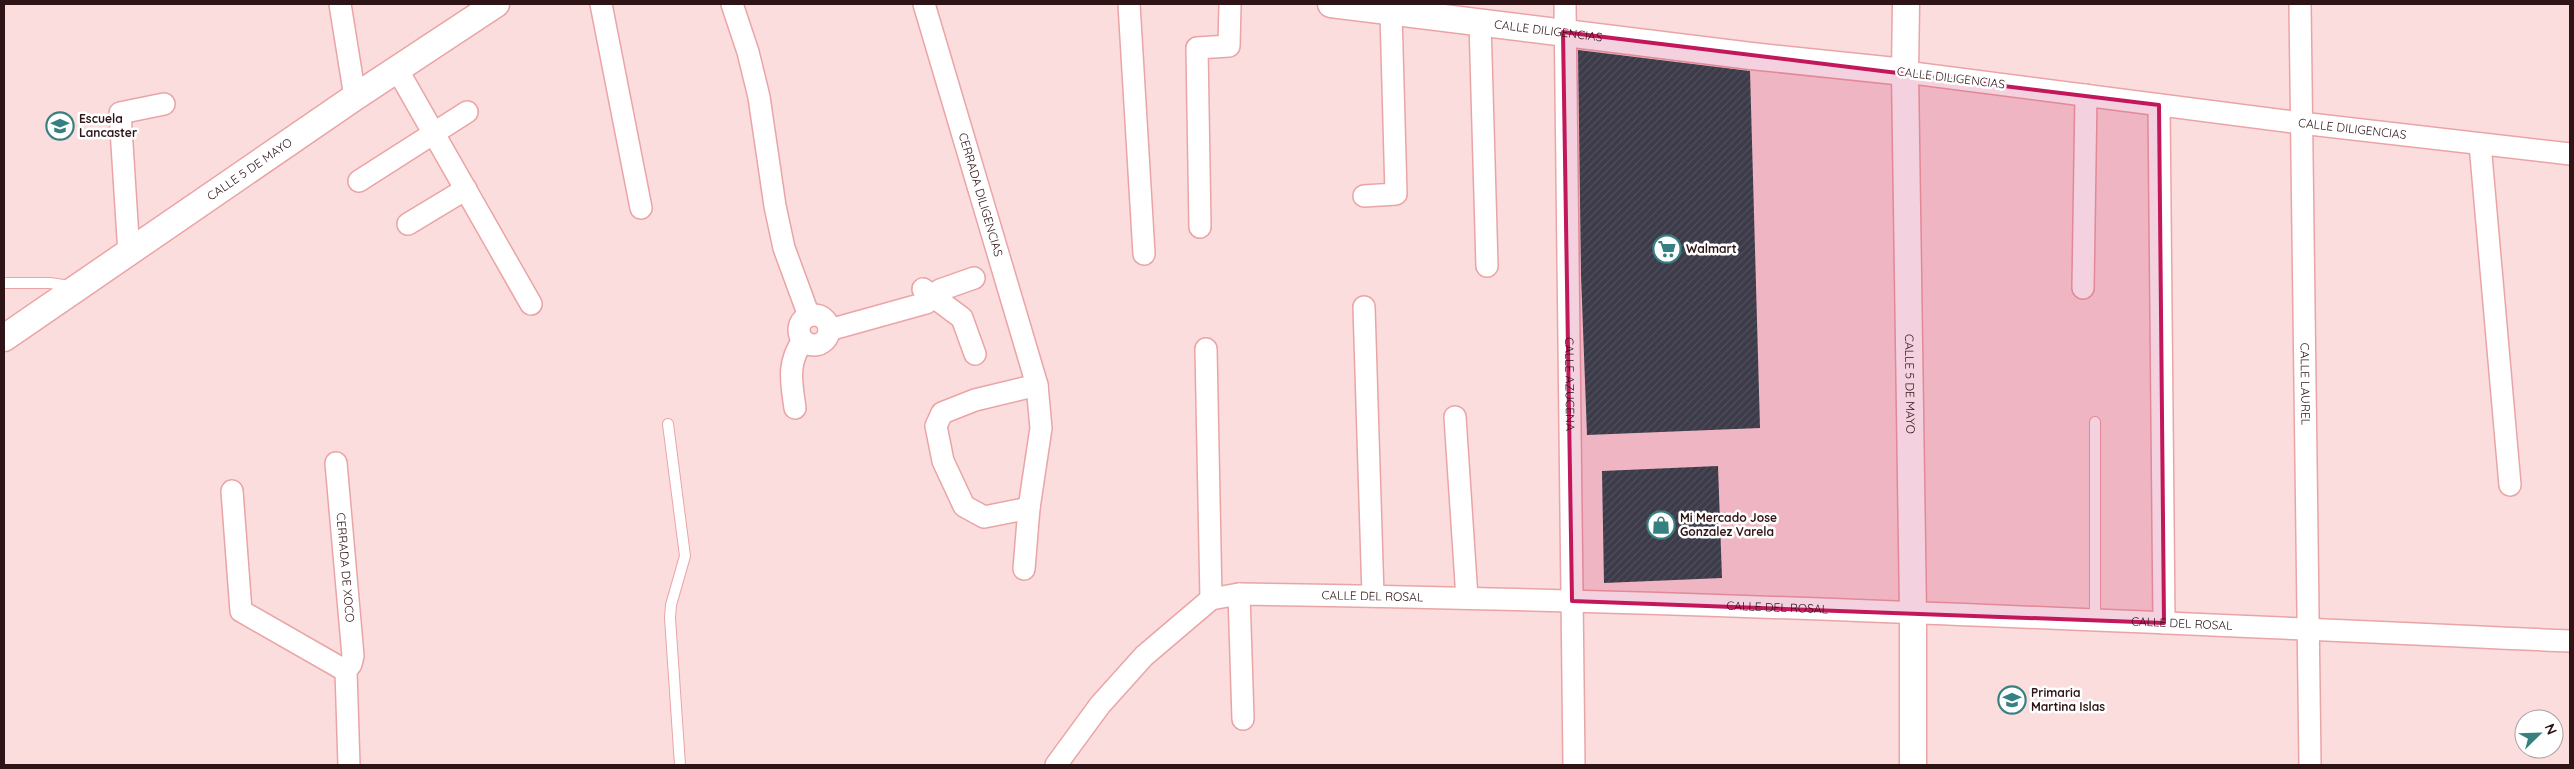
<svg xmlns="http://www.w3.org/2000/svg" width="2574" height="769" viewBox="0 0 2574 769" font-family="Quicksand,sans-serif">
	<defs>
		<pattern id="building-hatch" width="6" height="6" patternUnits="userSpaceOnUse" patternTransform="scale(1.25)"><rect width="6" height="6" fill="#194445"/><path d="M-1 1l2-2M0 6l6-6M5 7l2-2" fill="none" stroke="#3a5b5c"/></pattern>
	</defs>
	<rect width="100%" height="100%" fill="#fbdddd"/>
	<path fill="url(#building-hatch)" d="M1578,50L1750,71L1760,428L1587,435L1581,275Z
		M1718,466L1722,578L1604,583L1602,471Z"/>
	<g fill="none" stroke-linecap="round" stroke-linejoin="round">
		<g stroke="#eba4a6" stroke-width="12">
			<path id="service" d="M4,283H50L70,286
				M2095,422V620
				M668,424L685,556L671,605L670,618L680,765"/>
		</g>
		<g stroke="#eba4a6" stroke-width="24">
			<g id="minor">
				<path d="M340,4L355,97"/>
				<path d="M601,4L641,208"/>
				<path d="M732,4L748,52L759,97L775,206L784,248L809,316"/>
				<path id="s1" d="M924,4L1037,385L1041,428L1029,508L1024,569"/>
				<path d="M1129,4L1144,254"/>
				<path id="s2" d="M1565,4L1574,765"/>
				<path id="s3" d="M2300,4L2310,765"/>
				<path d="M1480,22L1487,266"/>
				<path d="M397,69L531,304"/>
				<path id="s4" d="M1905,72L2301,123L2570,154"/>
				<path d="M2159,105L2164,623"/>
				<path d="M2480,144L2510,485"/>
				<path d="M359,181L467,112"/>
				<path d="M1364,196L1396,194L1391,13"/>
				<path d="M408,224L466,189"/>
				<path d="M1200,227L1197,48L1229,46L1230,4"/>
				<path d="M129,254L120,113L164,104"/>
				<path d="M2083,288L2086,95"/>
				<path d="M923,289L962,318L975,354"/>
				<path d="M1364,307L1373,596"/>
				<circle cx="814" cy="330" r="15"/>
				<path d="M829,330L926,303L940,290L974,278"/>
				<path d="M1206,349L1211,599"/>
				<path d="M795,408C791,380 787,364 803,340"/>
				<path d="M1455,417L1467,598"/>
				<path id="s5" d="M336,463L353,656L351,664L346,671L349,765"/>
				<path d="M232,491L241,611L346,671"/>
				<path d="M1029,508L984,517L964,506L943,461L936,426L942,413L975,400L1037,385"/>
				<path d="M1239,594L1243,719"/>
				<path id="s6" d="M1056,765L1100,705L1144,656L1211,599L1239,594C1683,600 2127,621 2570,641"/>
			</g>
		</g>
		<g stroke="#eba4a6" stroke-width="29">
			<g id="tertiary">
				<path id="s7" d="M1331,4L1751,56L1905,72"/>
				<path id="s8" d="M1906,4L1905,72L1913,612V765"/>
				<path id="s9" d="M4,338L355,97L496,4"/>
			</g>
		</g>
		<use href="#service" stroke="#fff" stroke-width="10"/>
		<use href="#minor" stroke="#fff" stroke-width="21"/>
		<use href="#tertiary" stroke="#fff" stroke-width="26"/>
	</g>
	<path fill="#c2185b" fill-opacity="0.2" stroke="#c2185b" stroke-width="4" stroke-linejoin="round" d="M1563,32L2159,105L2164,623L1572,601Z"/>
	<defs>
		<g id="university-ring" transform="scale(1.4375)"><circle r="9.5" fill="#fff" stroke="#378081" stroke-width="1.5"/><path d="M0-5L7-2L0 1L-7-2ZM-4 1L0 2.5L4 1V4Q0 6-4 4Z" fill="#378081"/></g>
		<g id="supermarket-ring" transform="scale(1.4375)"><circle r="9.5" fill="#fff" stroke="#378081" stroke-width="1.5"/><path d="M-6-5.5h2.5l.6 2H6L4.5 2H-2.5L-4.4-4H-6ZM-1.5 3.2a1.3 1.3 0 1 0 .1 0ZM3 3.2a1.3 1.3 0 1 0 .1 0Z" fill="#378081"/></g>
		<g id="shop-ring" transform="scale(1.4375)"><circle r="9.5" fill="#fff" stroke="#378081" stroke-width="1.5"/><path d="M-5-2.5h2.3a2.7 3.5 0 0 1 5.4 0H5L5.5 6h-11ZM-1.5-2.5h3a1.5 2.3 0 0 0-3 0Z" fill="#378081"/></g>
		<g id="school-ring" transform="scale(1.4375)"><circle r="9.5" fill="#fff" stroke="#378081" stroke-width="1.5"/><path d="M0-5L7-2L0 1L-7-2ZM-4 1L0 2.5L4 1V4Q0 6-4 4Z" fill="#378081"/></g>
	</defs>
	<g fill-rule="evenodd">
		<use href="#university-ring" x="60" y="126"/>
		<use href="#supermarket-ring" x="1667" y="249"/>
		<use href="#shop-ring" x="1661" y="525"/>
		<use href="#school-ring" x="2012" y="700"/>
	</g>
	<g text-anchor="middle" stroke-width="5" stroke-linejoin="round" paint-order="stroke">
		<g font-size="12" fill="#2e1416" stroke="#fff">
			<text dy="4" stroke="none"><textPath href="#s7" startOffset="219">CALLE DILIGENCIAS</textPath></text>
			<text transform="translate(1951 78) rotate(7)" y="4">CALLE DILIGENCIAS</text>
			<text dy="4" stroke="none"><textPath href="#s4" startOffset="451">CALLE DILIGENCIAS</textPath></text>
			<text dy="4" stroke="none"><textPath href="#s9" startOffset="298">CALLE 5 DE MAYO</textPath></text>
			<text dy="4" stroke="none"><textPath href="#s1" startOffset="199">CERRADA DILIGENCIAS</textPath></text>
			<text dy="4" stroke="none"><textPath href="#s2" startOffset="380">CALLE AZUCENA</textPath></text>
			<text dy="4" stroke="none"><textPath href="#s8" startOffset="380">CALLE 5 DE MAYO</textPath></text>
			<text dy="4" stroke="none"><textPath href="#s3" startOffset="380">CALLE LAUREL</textPath></text>
			<text dy="4" stroke="none"><textPath href="#s5" startOffset="105">CERRADA DE XOCO</textPath></text>
			<text dy="4" stroke="none"><textPath href="#s6" startOffset="390">CALLE DEL ROSAL</textPath></text>
			<text dy="4" stroke="none"><textPath href="#s6" startOffset="795">CALLE DEL ROSAL</textPath></text>
			<text dy="4" stroke="none"><textPath href="#s6" startOffset="1200">CALLE DEL ROSAL</textPath></text>
		</g>
		<g font-size="12" font-weight="bold" fill="#2e1416" stroke="#fff" text-anchor="start">
			<text x="79" y="123">Escuela<tspan x="79" dy="14">Lancaster</tspan></text>
			<text x="1686" y="253">Walmart</text>
			<text x="1680" y="522">Mi Mercado Jose<tspan x="1680" dy="14">Gonzalez Varela</tspan></text>
			<text x="2031" y="697">Primaria<tspan x="2031" dy="14">Martina Islas</tspan></text>
		</g>
	</g>
	<rect width="2574" height="769" fill="none" stroke="#2e1416" stroke-width="10"/>
	<g transform="translate(2539 734) rotate(67)"><circle r="24" fill="#ffffff" stroke="#aba1a2"/>
	<path d="M0-4L9 19L0 12L-9 19Z" fill="#378081"/>
	<text y="-8" font-size="14" font-weight="bold" text-anchor="middle" fill="#2e1416">N</text>
	</g>
</svg>
